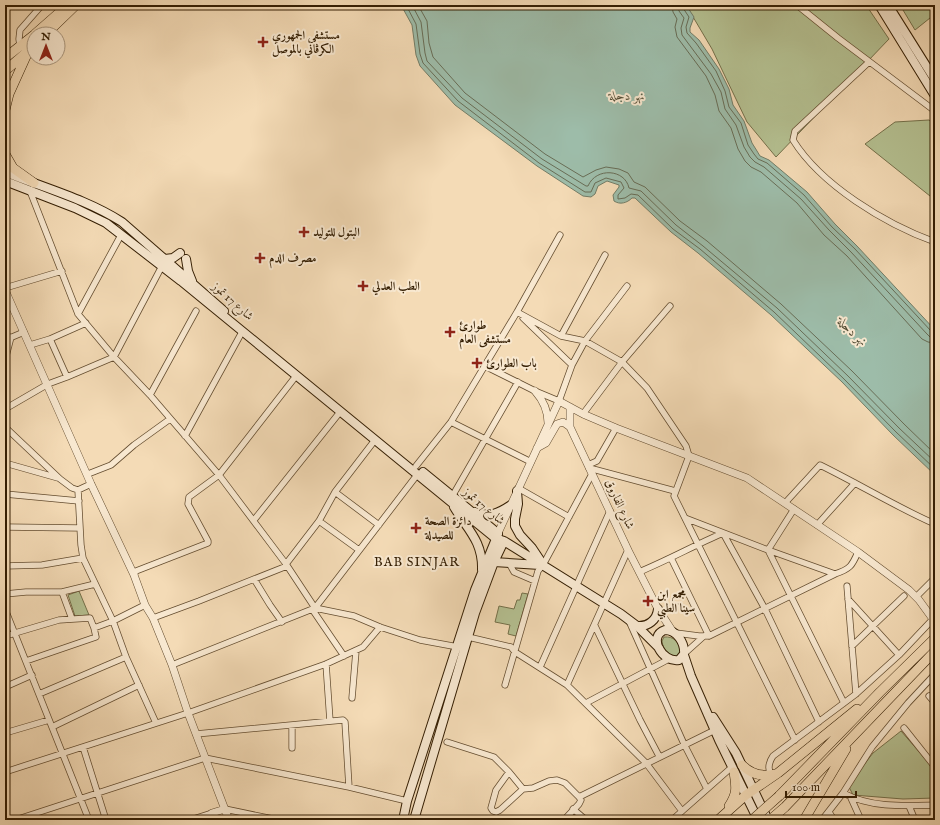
<svg xmlns="http://www.w3.org/2000/svg" width="940" height="825" viewBox="0 0 940 825" font-family="'IM FELL English',Amiri,serif">
	<rect width="100%" height="100%" fill="#f4dbb6"/>
	<filter id="stains"><feTurbulence type="fractalNoise" baseFrequency=".005" numOctaves="4"/><feColorMatrix values="0 0 0 0 .2 0 0 0 0 .09 0 0 0 0 .02 0 0 0 .5 -.17"/></filter>
	<radialGradient id="worn" r=".72"><stop offset=".6" stop-color="#630" stop-opacity="0"/><stop offset="1" stop-color="#630" stop-opacity=".3"/></radialGradient>
	<path fill="#b5c192" stroke="#74704a" d="M686,5H866L889,39L776,157L747,122L712,49Z
		M900,5H935V14L915,30Z
		M929,120L935,124V200L865,144L895,122Z
		M79,591L89,615L75,616L68,595Z
		M522,593L528,594L516,636L508,634L510,625L495,622L499,606L514,609L517,600H520Z
		M664,637C674,636 678,642 681,650L679,657C670,656 663,651 662,641Z
		M901,731L935,770V798L903,799L853,795L849,787L856,775L873,753Z"/>
	<path fill="#9dbca9" stroke="#737d67" d="M401,5H686L694,17L690,28V32L699,40L719,69L729,89L733,105L744,121L752,143L757,151L760,156L769,160L807,192L835,224L857,246L935,330V475L893,435L842,382L771,315L698,253L671,232L635,198H632C627,203 620,205 614,201L613,195L619,187V185L607,181L598,186L595,194L591,197L583,196L537,166L455,105L420,66L416,55L412,25Z"/>
	<g fill="none" stroke-linecap="round" stroke-linejoin="round">
		<path stroke="#686d56" stroke-width="1" d="M406,5L416,24L420,54L423,63L458,101L539,163L585,192H591L595,183L606,178L621,182L624,188L618,195V199L625,198L631,194L638,195L673,229L700,249L774,312L844,379L896,432L935,469
			M412,5L421,22L425,53L427,61L462,98L542,159L586,186H588C596,167 625,169 629,188L641,191L676,225L703,246L777,308L848,376L899,428L935,462
			M418,5L427,21L429,43L433,57L465,93L545,154L583,177L596,170L606,167L619,169L628,173L634,182L645,187L680,221L707,241L781,304L852,371L904,424L935,454
			M672,5L673,12L677,19L675,27L677,37L706,76L715,95L719,111L731,128L738,149L745,161L751,167L761,172L797,203L824,235L847,256L922,339L928,342L935,343
			M678,5L679,11L684,18L681,28L682,35L711,74L721,92L725,109L736,125L744,147L750,157L755,162L764,167L801,199L829,230L851,252L927,334L930,337H935
			M683,5V8L689,17L686,27L687,33L696,43L716,71L725,91L729,107L741,123L748,145L754,154L758,159L767,163L804,195L832,227L855,249L931,331L935,332"/>
		<g stroke="#644d30" stroke-width="7">
			<path id="minor" d="M797,5L838,38L935,111
				M20,46L19,39L20,30L42,5
				M869,62L795,131L793,140C821,185 885,224 935,242
				M30,191L78,314L114,357L150,395L219,475L286,564L315,608L354,616L380,627L420,640L458,647
				M5,288L62,271
				M517,312L561,336L585,341L622,362L647,388L686,446L689,456L674,496L795,740
				M78,314L121,235
				M523,318L572,365
				M561,336L605,255
				M50,339L67,377
				M5,340L24,332
				M30,345L50,339L86,323
				M5,360L11,337
				M485,366L535,391L559,401L572,365L585,341L627,286
				M150,395L196,311
				M5,409L48,384L67,377L114,357L162,266
				M583,414L622,362L670,306
				M451,422L531,462
				M5,427L60,479L72,488L78,490
				M185,436L242,332
				M5,463L58,478
				M588,465L597,461L616,428
				M416,466L451,422L517,312L560,235
				M589,468L675,491
				M88,474L111,465L134,445L170,419
				M91,484L78,490L81,545L83,558L113,621L126,657L156,723
				M518,488L569,517
				M335,492L379,525
				M5,494L79,501
				M453,495L518,382
				M785,503L820,465C859,484 896,507 935,524
				M794,509L768,550L844,703
				M685,518L768,550L835,574
				M254,520L340,412
				M319,521L359,550
				M817,525L855,483
				M5,527L80,528
				M723,533L765,609L819,722
				M671,558L709,636
				M509,563L514,572L535,581
				M286,564L319,521L335,492L375,440
				M5,566L42,565L83,558
				M639,572C668,560 695,545 723,533
				M134,575L136,571L208,543V541L188,504L189,497L219,475L296,376
				M254,579L270,605L282,622
				M847,586L856,694
				M62,592L72,619
				M5,594L26,592H62L95,584
				M916,597L935,578
				M848,599L899,655
				M5,609L89,820
				M312,609L344,656
				M153,618L199,601L287,566
				M629,621L684,744L707,789
				M595,626L640,720L659,756
				M676,633L699,636H709L835,574C850,569 852,566 858,552
				M5,636L59,620L90,618L94,628L113,621L145,605
				M468,637L511,647L515,652L567,685L646,763L682,811
				M852,646L904,596
				M684,654L704,636
				M26,661L96,637L94,628
				M326,664L330,721
				M172,665L315,608L417,475
				M540,667L610,511
				M505,685L538,571L543,565L592,474
				M567,685L628,550
				M5,687L32,675
				M39,694L126,657
				M929,696L935,703
				M352,698L356,651
				M586,703L669,659
				M292,725V748
				M52,727L139,685
				M904,728L935,767
				M5,733L49,720
				M196,734L343,720L345,722L349,787
				M447,742L494,757L509,772L523,789L533,788L549,781L557,780L565,783L579,797L715,730
				M83,747L106,820
				M5,772L188,713L326,664L363,647L380,627
				M509,772L496,790L491,808L493,811L496,812L500,810L523,789
				M771,775C767,768 769,762 773,756L856,694L899,655L933,619
				M843,793C871,808 904,806 935,805
				M851,798L861,820
				M909,806L915,820
				M225,809L278,820
				M573,809L586,820
				M829,812L834,820
				M415,817L427,820
				M15,820L205,758L349,787L407,801
				M190,820L212,813
				M564,820L579,804L581,800L579,797
				M576,820L580,815
				M672,820L732,767
				M822,820L843,793L872,747L908,703L935,674"/>
		</g>
		<g stroke="#644d30" stroke-width="8">
			<path id="tertiary" d="M5,290L91,484L134,575L145,605L153,618L172,665L188,713L229,820
				M535,391C543,400 548,410 548,423
				M570,427V407
				M537,448L546,443L557,424L563,422L570,427L628,550L658,609L673,632
				M498,533L559,401L583,414L616,428L747,478L858,552L909,590L919,600L935,622
				M215,820L212,813L225,809"/>
		</g>
		<g stroke="#341e03" stroke-width="10">
			<path id="secondary" d="M879,5L935,96
				M888,5L935,80
				M5,172C44,188 86,199 122,222L224,311
				M5,181L75,208L106,223L181,281L495,538L504,541L621,614L637,626L659,648
				M165,259L173,258L180,253
				M186,259L188,271L192,281
				M423,472L494,530
				M517,491L518,504L515,519V526L520,535L532,548L542,563
				M454,507C467,529 483,541 482,570
				M475,512C489,518 499,513 511,505
				M494,562L540,565
				M637,626C648,627 657,620 658,609
				M665,630C677,630 685,643 684,654L679,660C662,663 647,636 665,630Z
				M684,655L691,676L719,740L758,820
				M713,717L736,753L768,820
				M403,820L407,801L475,590L498,534
				M414,820L475,613L494,562L504,541"/>
		</g>
		<g stroke="#341e03" stroke-width="10">
			<path id="primary" d="M742,765C751,774 762,777 774,774
				M779,796L880,692L935,638
				M729,806C738,793 736,786 734,772
				M718,820L746,795L778,773L857,709
				M770,820L785,807L935,651
				M804,820L846,749"/>
		</g>
		<g stroke="#341e03" stroke-width="10">
			<path id="trunk" d="M35,34L68,5
				M46,34L76,5
				M5,58L34,35
				M5,71L34,46
				M5,110L9,94L28,52
				M5,154L13,168L34,183"/>
		</g>
		<use href="#minor" stroke="#f8e8d0" stroke-width="5.5"/>
		<use href="#tertiary" stroke="#f8e8d0" stroke-width="7"/>
		<use href="#secondary" stroke="#f8e8d0" stroke-width="8"/>
		<use href="#primary" stroke="#f4dbb6" stroke-width="9"/>
		<use href="#trunk" stroke="#f4dbb6" stroke-width="9"/>
		<g stroke="#341e03" stroke-width="10" stroke-linecap="butt">
			<path id="primary-bridge" d="M752,820L779,796"/>
		</g>
		<use href="#primary-bridge" stroke="#f4dbb6" stroke-width="9"/>
	</g>
	<g fill="#8f2418" stroke="#f8e8d0" stroke-width="1.5">
		<path d="M261 36h4v4h4v4h-4v4h-4v-4h-4v-4h4z"/>
		<path d="M302 226h4v4h4v4h-4v4h-4v-4h-4v-4h4z"/>
		<path d="M258 252h4v4h4v4h-4v4h-4v-4h-4v-4h4z"/>
		<path d="M361 280h4v4h4v4h-4v4h-4v-4h-4v-4h4z"/>
		<path d="M448 326h4v4h4v4h-4v4h-4v-4h-4v-4h4z"/>
		<path d="M475 357h4v4h4v4h-4v4h-4v-4h-4v-4h4z"/>
		<path d="M414 522h4v4h4v4h-4v4h-4v-4h-4v-4h4z"/>
		<path d="M646 595h4v4h4v4h-4v4h-4v-4h-4v-4h4z"/>
	</g>
	<g text-anchor="middle" stroke-width="4" stroke-linejoin="round" paint-order="stroke">
		<g font-size="12" font-weight="bold" fill="#341e03" stroke="#f8e8d0" text-anchor="start">
			<text x="272" y="39">مستشفى الجمهوري<tspan x="272" dy="14">الكرڤاني بالموصل</tspan></text>
			<text x="313" y="236">البتول للتوليد</text>
			<text x="269" y="262">مصرف الدم</text>
			<text x="372" y="290">الطب العدلي</text>
			<text x="459" y="329">طوارئ<tspan x="459" dy="14">مستشفى العام</tspan></text>
			<text x="486" y="367">باب الطوارئ</text>
			<text x="425" y="525">دائرة الصحة<tspan x="425" dy="14">للصيدلة</tspan></text>
			<text x="657" y="598">مجمع ابن<tspan x="657" dy="14">سينا الطبي</tspan></text>
		</g>
		<g font-size="12" fill="#341e03" stroke="#f8e8d0">
			<text transform="translate(233 301) rotate(42)" y="4">شارع 17 تموز</text>
			<text transform="translate(620 504) rotate(65)" y="4">شارع الفاروق</text>
			<text transform="translate(484 506) rotate(40)" y="4">شارع 17 تموز</text>
		</g>
		<g font-size="13" font-style="italic" fill="#544d35" stroke="#f8e8d0">
			<text x="627" y="100">نهر دجلة</text>
			<text transform="translate(853 331) rotate(43)" y="5">نهر دجلة</text>
		</g>
		<g font-size="13" letter-spacing="1" fill="#341e03" stroke="#f8e8d0">
			<text x="417" y="566">BAB SINJAR</text>
		</g>
	</g>
	<rect width="940" height="825" fill="none" stroke="#f4dbb6" stroke-width="20"/>
	<rect x="6" y="6" width="928" height="813" fill="none" stroke="#341e03" stroke-width="2"/>
	<rect x="10" y="10" width="920" height="805" fill="none" stroke="#341e03"/>
	<g transform="translate(46 46)"><circle r="19" fill="#f8e8d0" stroke="#aa977e"/>
	<path d="M0-3L7 15L0 10L-7 15Z" fill="#8f2418"/>
	<text y="-6" font-size="11" font-weight="bold" text-anchor="middle" fill="#341e03">N</text>
	</g>
	<path d="M786 791v6h70v-6" fill="none" stroke="#341e03" stroke-width="2"/>
	<text x="792" y="791" font-size="12" fill="#341e03" stroke="#f8e8d0" stroke-width="3" paint-order="stroke">100 m</text>
	<rect width="100%" height="100%" filter="url(#stains)"/>
	<rect width="100%" height="100%" fill="url(#worn)"/>
</svg>
